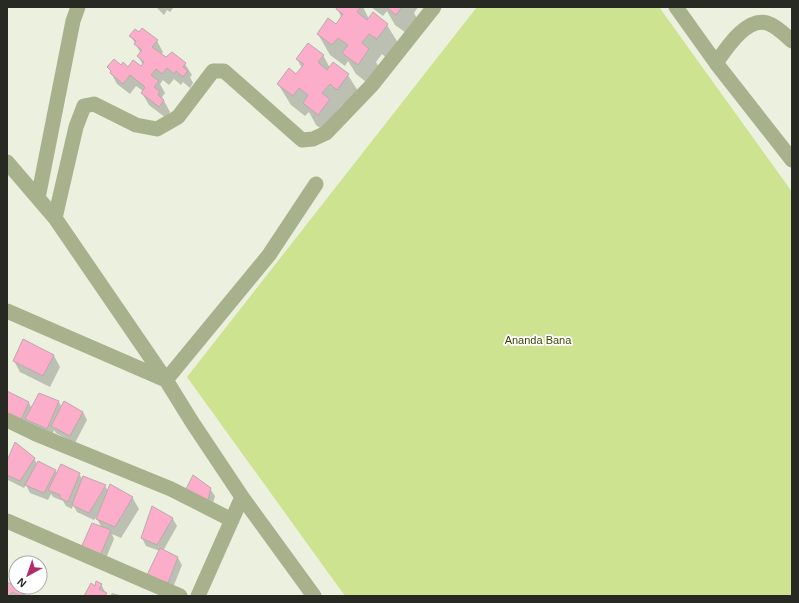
<svg xmlns="http://www.w3.org/2000/svg" width="799" height="603" viewBox="0 0 799 603" font-family="Arial,sans-serif">
	<rect width="100%" height="100%" fill="#ebf0df"/>
	<path fill="#cde390" d="M477,7H659L792,192V596H345L187,377Z"/>
	<path fill="#0003" d="M156,7H174L170,12L167,10L164,15Z
		M338,7H363L369,19L387,25L400,46L389,60L382,54L376,62L381,71L370,85L356,74L348,61L345,66L330,55L318,34L336,26L342,18L337,9Z
		M371,7H418L414,13L419,22L409,35L395,25L387,11L383,16Z
		M131,36L157,41L163,52L161,55L166,59L185,64L192,75L190,77L193,83L190,88L183,82L181,85L174,79L169,85L163,80L160,84L165,93L162,97L170,112L166,118L149,105L142,93L143,91L136,86L130,94L117,84L108,67H141L143,65L138,56L140,52Z
		M323,55L330,68L348,75L361,96L350,110L342,105L336,112L331,136L316,125L309,112L305,116L291,105L278,84L297,75L302,68L297,59Z
		M23,340L54,356L60,367L50,387L20,372L14,361Z
		M7,392L29,403L32,409L40,394L59,402L62,408L83,412L87,420L75,443L56,433L54,430L52,436L31,426L28,421L25,427Z
		M34,458L37,464L55,470L57,474H79L83,480L105,486L108,491L132,497L139,509L121,538L112,534L114,539L103,565L85,557L102,528L97,519L99,514L94,520L77,512L73,505L72,509L66,506L63,501L53,497L51,494L48,500L30,493L26,485L24,488L8,480L7,464Z
		M210,489L215,496L211,511L190,500Z
		M153,508L173,519L177,526L163,551L178,558L182,565L172,590L153,583L160,551L146,546L142,538Z
		M7,583L24,592L26,596H7Z
		M101,584L107,596H85L95,587Z
		M112,593L124,596H110Z"/>
	<path fill="#fbadc9" stroke="#bca9af" d="M337,7H361L357,12L367,20L373,12L388,24L377,39L369,34L362,43L369,49L358,65L342,53L348,45L338,38L332,45L317,34L328,18L336,24L343,14L336,9Z
		M386,7H402L396,15Z
		M142,28L158,40L152,47L166,57L172,52L186,63L183,67L188,71L183,77L176,71L174,74L167,68L162,74L156,69L151,75L159,81L154,87L160,91L158,95L164,100L159,107L141,93L145,87L130,75L123,84L110,73L111,71L107,67L114,59L121,65L123,62L128,67L133,60L141,66L144,62L137,56L142,50L134,44L136,41L129,36L135,29L139,32Z
		M308,43L324,55L318,62L327,70L333,62L349,74L337,90L330,84L322,93L330,99L318,115L303,103L308,95L299,88L293,96L277,84L289,68L296,74L304,64L296,59Z
		M23,339L54,355L43,376L13,361Z
		M7,391L29,402L21,420L7,414Z
		M39,393L59,401L47,429L25,419Z
		M64,401L83,412L70,436L51,426Z
		M15,442L35,458L20,481L7,475V461Z
		M38,461L56,470L44,493L25,485Z
		M61,464L80,473L68,502L60,498V495L48,490Z
		M193,475L211,488L207,504L184,493Z
		M83,476L106,485L89,513L72,505Z
		M110,484L133,497L115,527L96,519Z
		M152,506L173,518L157,545L141,538Z
		M92,523L111,530L99,558L80,550Z
		M160,548L178,557L168,583L147,575Z
		M96,581L102,584L99,589L107,593L105,596H84L91,583L95,586Z
		M7,582L24,591L22,596L12,592L9,596H7Z"/>
	<g fill="none" stroke-linecap="round" stroke-linejoin="round">
		<path stroke="#a7b28c" stroke-width="15" d="M676,7L716,63L792,160
			M716,63C726,49 746,17 767,23C777,26 785,35 792,41
			M7,162L55,218L166,380L192,422L242,497L314,596
			M38,198L73,21L78,7
			M55,218L76,127L84,106L94,104L136,125L157,129L178,117L213,71H224L302,140L313,139L326,133L372,85L434,7
			M7,311L166,380L269,255L316,184
			M7,420L36,434L171,489L232,520
			M7,521L180,596
			M198,596L242,497"/>
	</g>
	<g text-anchor="middle" stroke-width="3.5" stroke-linejoin="round" paint-order="stroke">
		<g font-size="11" fill="#3a4600" stroke="#fff">
			<text x="538" y="344">Ananda Bana</text>
		</g>
	</g>
	<rect width="799" height="603" fill="none" stroke="#272923" stroke-width="16"/>
	<g transform="translate(28 575) rotate(220)"><circle r="19" fill="#ffffff" stroke="#a9a9a7"/>
	<path d="M0-3L7 15L0 10L-7 15Z" fill="#b32b6b"/>
	<text y="-6" font-size="11" font-weight="bold" text-anchor="middle" fill="#272923">N</text>
	</g>
</svg>
